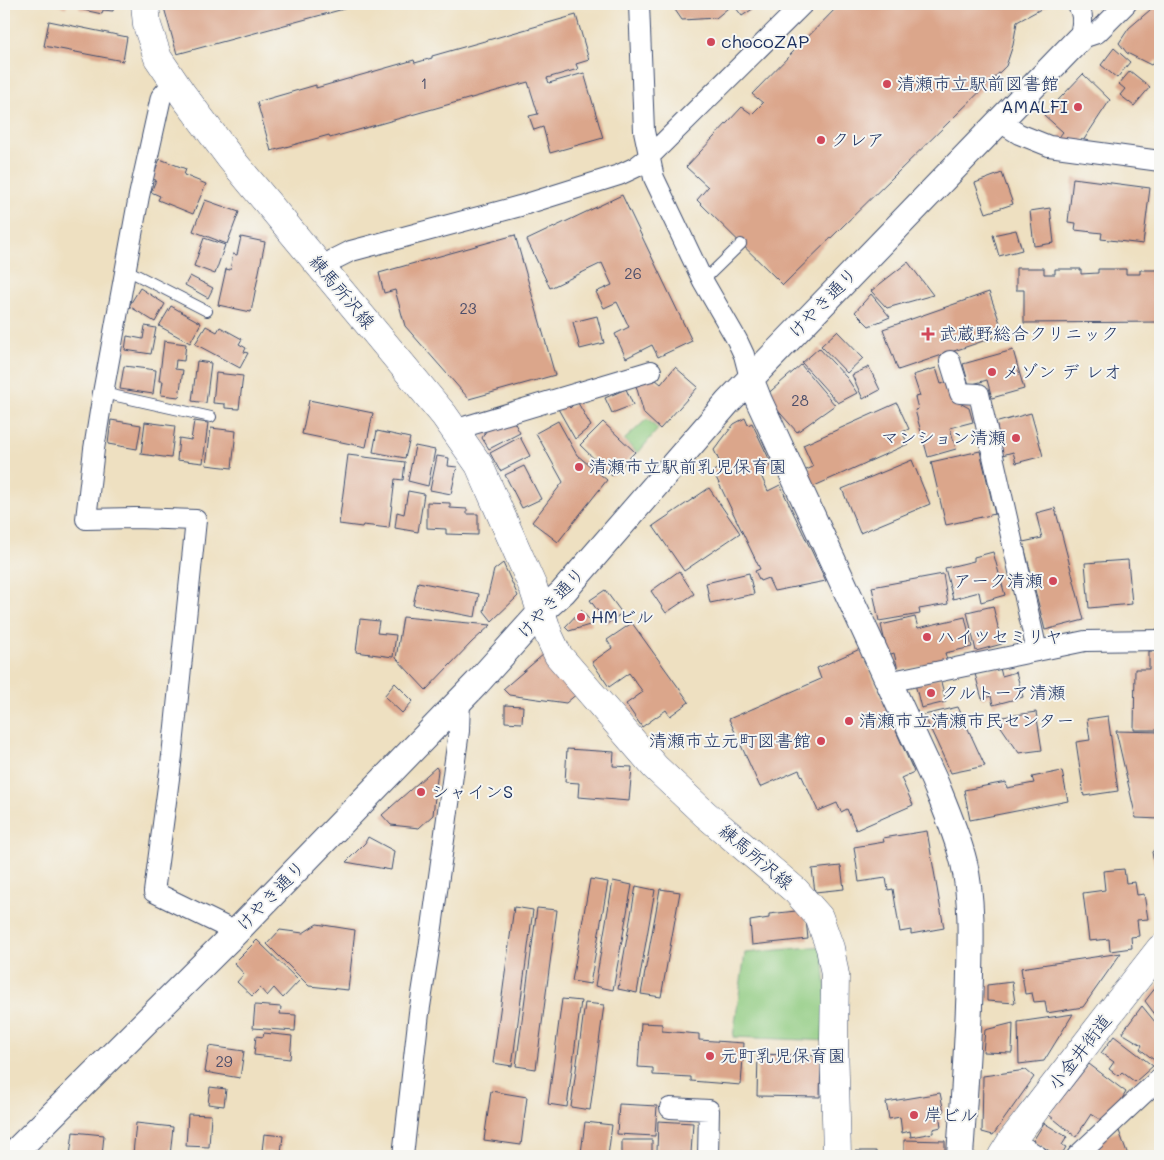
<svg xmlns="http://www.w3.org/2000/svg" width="1164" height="1160" viewBox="0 0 1164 1160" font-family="Mali,'Klee One',sans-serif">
	<rect width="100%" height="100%" fill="#f6f6f2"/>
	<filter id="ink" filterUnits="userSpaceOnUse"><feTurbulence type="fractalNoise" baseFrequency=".02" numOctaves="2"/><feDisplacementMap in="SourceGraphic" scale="10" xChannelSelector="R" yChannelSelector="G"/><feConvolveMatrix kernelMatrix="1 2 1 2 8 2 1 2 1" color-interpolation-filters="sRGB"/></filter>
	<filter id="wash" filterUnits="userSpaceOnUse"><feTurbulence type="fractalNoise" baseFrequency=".0096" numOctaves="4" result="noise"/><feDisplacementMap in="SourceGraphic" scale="20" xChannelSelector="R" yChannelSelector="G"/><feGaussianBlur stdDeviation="1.12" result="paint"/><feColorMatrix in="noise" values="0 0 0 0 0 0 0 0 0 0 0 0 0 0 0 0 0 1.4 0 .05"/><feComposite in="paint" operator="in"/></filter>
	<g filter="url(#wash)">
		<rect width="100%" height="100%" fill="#eee0c1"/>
		<path fill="#8fcb80" stroke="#557d6f" d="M647,419L658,429L638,453L624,440Z
			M823,946L829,1041L733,1037L745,953Z"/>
		<g id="blocks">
			<path fill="#dba68b" d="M54,4H67L66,8Z
				M80,4H114L113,11L103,10L102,14L79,9Z
				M163,4H362L177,54Z
				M671,4H760L742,16L733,4L716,18L682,20Z
				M840,4H1050L1017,22L1013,45L1006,66L783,285L697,200L708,187L686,167L742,107L752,114L763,103L752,94Z
				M1157,4H1160V65L1157,60L1151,65L1127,53L1119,43L1129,28Z
				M576,15L589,60L576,64L578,69L547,78L549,83L584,73L603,138L550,153L543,127L534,130L529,116L538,114L528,82L330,138L329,135L271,151L257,102L316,85V88L414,60L415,63L432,58V56Z
				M49,21L127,37L123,61L44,46Z
				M1114,48L1130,62L1117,78L1101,65Z
				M1130,71L1150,87L1134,106L1120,95L1125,89L1119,84Z
				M1083,74L1110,100L1083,141L1065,142L1059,137L1063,132L1044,115Z
				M160,159L186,169L184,175L206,184L193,214L158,200L160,196L151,192L156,180L151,179Z
				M1002,173L1013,204L986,213L975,183Z
				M1073,178L1150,188L1143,244L1101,239L1102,233L1075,230L1076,223L1068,222Z
				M622,195L692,341L658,357L652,345L626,358L615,334L629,327L617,302L604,308L596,292L612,285L602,263L550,288L527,240Z
				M205,200L239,212L227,244L193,231Z
				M1050,208L1054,243L1034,246L1030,211Z
				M1016,230L1022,250L999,256L993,235Z
				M515,235L555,375L469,399L405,326L395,290L384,293L379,273Z
				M241,237L265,242L251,312L218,305L226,269L230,270L233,254L237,255Z
				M204,238L225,245L215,274L194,266Z
				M908,262L933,295L887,308L871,291Z
				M1016,268H1044V274H1055V269H1081V274L1098,273V269H1126V274H1140V270H1160V322L1024,323V290H1016Z
				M190,276L213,288L208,298L185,285Z
				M140,288L165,304L155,322L129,306Z
				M989,292L1004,334L898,370L883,329Z
				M871,294L890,317L869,326L855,312Z
				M171,306L201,323L190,343L159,326Z
				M597,316L604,343L580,349L573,322Z
				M145,326L156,328L151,354L125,350L127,336L143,339Z
				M206,326L217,332L220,327L242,339L239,344L246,348L244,352L248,353L240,368L195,344Z
				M837,331L863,358L847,373L821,346Z
				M164,341L186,344L184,361L176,360L175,369L183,370L179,397L161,395L163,381H159Z
				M819,348L847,378L857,393L838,403L802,363Z
				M1013,350L1024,389L992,398L987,380L969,385L963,364Z
				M197,361L211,363L206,403L192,401Z
				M801,365L835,405L797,432L765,396Z
				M124,366L156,370L153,394L120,389Z
				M675,367L698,387L660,429L644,414L635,382L650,375L661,384Z
				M869,367L880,390L863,399L852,375Z
				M936,368L941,384L947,382L952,399L969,408L973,422L950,428L956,449L928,457L915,410L918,409L915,397L920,396L913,375Z
				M216,373L243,376L239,409L225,408V404L213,403Z
				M626,389L633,405L612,413L605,398Z
				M309,400L373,413L366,447L302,434Z
				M577,401L591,426L575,439L557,407L565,403L570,408Z
				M897,403L909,429L902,432L908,444L812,487L804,471L813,467L803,445Z
				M1031,413L1043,456L1016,463L1013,452L999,456L991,424Z
				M745,418L748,425L752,423L772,465L759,471L768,491L780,485L826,581L774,591L768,578L760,581L755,571L760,569L713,471L722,467L714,450L734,424Z
				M111,420L141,425L137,449L108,444Z
				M513,420L520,433L489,449L482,438L487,429Z
				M194,421L208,423L203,463L177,460L179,438L191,440Z
				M558,421L577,455L607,480L558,542L532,522L563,482L536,433Z
				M145,422L175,426L171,458L141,454Z
				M603,422L635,452L612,476L580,445Z
				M211,428L236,431L232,468L206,465Z
				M377,431L410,438L405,458L373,452Z
				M520,437L530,456L500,471L490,453Z
				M415,446L435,450L428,486L408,481Z
				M980,451L995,514L946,525L931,462Z
				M348,455L405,462L403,480L395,479L389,528L363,525L362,527L339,524Z
				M437,456L449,458L448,466L457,467L451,494L430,490Z
				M912,460L930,504L860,533L842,489Z
				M524,466L541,499L522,508L505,475Z
				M709,488L740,533L684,571L653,526Z
				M408,491L424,494L418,532L395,528L397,512L404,514Z
				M427,502L450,503V508L467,509V514H478V535L446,534V529L427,528Z
				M1055,508L1084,620L1045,630L1023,542L1042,538L1036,513Z
				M993,552L1005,595L981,602L979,592L953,599L945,568L974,561V557Z
				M1128,560L1132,604L1089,608L1085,563Z
				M503,563L518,596L492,621L484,611L494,570Z
				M679,571L694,594L666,613L651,591Z
				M749,573L754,594L710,603L706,583Z
				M943,574L948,604L919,609L920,614L879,621L872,587Z
				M418,582L479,594L475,617L413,605Z
				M605,590L622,613L607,624L590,600Z
				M993,606L1002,644L976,651L967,612Z
				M581,610L593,624L569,631L565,627Z
				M403,617L491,625L472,642L426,690L396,658Z
				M915,617L918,628L965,617L972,647L945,653L947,660L898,670L894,653L888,655L881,625Z
				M360,619L379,621L377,633L396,635L393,657L356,652Z
				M632,623L689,702L670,716L666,710L642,727L626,704L643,692L629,673L609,687L592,662L612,648L607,640Z
				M860,649L914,772L901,778L913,805L856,830L847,809L841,812L837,803L818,811L799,770L760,787L729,719L821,679L817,668Z
				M1149,651H1160V730H1134L1135,669H1149Z
				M544,654L578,693L566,703L509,695L503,689Z
				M1000,668L1002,676L1016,672L1023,697L993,705L991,696L982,699L975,674Z
				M940,678L946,702L921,708L915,684Z
				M395,683L413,701L402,713L384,696Z
				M505,705L523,706L522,723L505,722Z
				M958,707L985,766L951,773L924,715Z
				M1036,712L1042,750L1019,753L995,718Z
				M1108,716L1118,791L1084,796L1076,742L1090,740L1087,719Z
				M1116,731L1160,732V819L1136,818Z
				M567,749L614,752L613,766L632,767L629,801L578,797L579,783L565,782Z
				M436,767L438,770L433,815L419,828L391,825L382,815Z
				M1062,771L1068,801L970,820L964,790L1006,782L1007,788L1034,783L1032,777Z
				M927,831L944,928L911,934V930L900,932L893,889L888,890L886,878L859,882L854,847L884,842L883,838Z
				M368,837L394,851L391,870L346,862L365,843Z
				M1160,843V887L1158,884L1152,852Z
				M841,866L844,889L815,892L812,869Z
				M1124,869L1126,883L1135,882L1137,895L1144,894L1148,919L1137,920L1139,936L1131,937L1132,948L1110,951L1109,939L1089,941L1083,893L1105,890L1103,871Z
				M590,879L608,882L590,984L572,981Z
				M613,881L632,885L613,990L595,986Z
				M636,886L655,890L637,993L618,989Z
				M660,889L680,892L661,997L641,994Z
				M514,907L533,910L512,1066L493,1063Z
				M537,908L557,910L536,1069L516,1066Z
				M805,910L808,939L752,945L750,921L769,918V914Z
				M317,924L355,930L348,990L309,986L267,944L280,930L303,933Z
				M257,940L299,981L283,998L274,988L267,996L260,988L252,996L237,982L244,974L234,963Z
				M1121,953L1083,1007L1047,1013L1045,1001L1034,1002L1032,993L1025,994L1021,968Z
				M1012,982L1015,1003L987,1001V985Z
				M1160,982V1021L1145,1001Z
				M562,999L581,1001L567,1107L548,1104Z
				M585,1003L604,1005L590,1110L571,1107Z
				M255,1005L281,1007L280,1014L296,1015L295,1031L253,1028Z
				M1142,1006L1160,1028V1061L1158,1063L1140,1049L1142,1045L1122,1033Z
				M1073,1014L1044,1061L1019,1064L1018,1022Z
				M641,1023L662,1024V1031L699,1034V1040L744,1043L741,1085L691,1081V1077L653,1075V1068L638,1067Z
				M1013,1023L1012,1053L983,1052L985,1030Z
				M264,1033L292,1036L290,1059L254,1055L256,1036L263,1037Z
				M1114,1036L1153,1066L1135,1082L1122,1072L1118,1076L1109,1069L1114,1062L1101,1053Z
				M209,1046L244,1051L240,1078L205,1072Z
				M758,1054L821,1056L820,1097L757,1096Z
				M1089,1064L1126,1092L1116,1109L1101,1120L1091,1114L1076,1137L1049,1115Z
				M1026,1070L1034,1077L993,1135L982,1132L983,1076Z
				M210,1087L226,1089L224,1106L208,1104Z
				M491,1091L527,1097L521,1145L484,1140Z
				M940,1093L944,1112H939L941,1127L933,1129V1133L911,1137L910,1131L902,1133L900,1117L889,1119L886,1102Z
				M619,1104L657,1106L655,1136L617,1134Z
				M188,1114L211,1115L209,1147L186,1146Z
				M658,1121L693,1123L691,1153L657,1151Z
				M585,1122L612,1125L608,1156L581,1153Z
				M136,1123L173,1127L170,1156H145V1155L133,1154Z
				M1044,1123L1067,1137L1062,1145L1066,1147L1062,1154L1058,1152L1056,1155L1033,1141Z
				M1119,1131L1128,1155L1082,1156L1099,1149L1096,1140Z
				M73,1132L104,1135L102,1156H70Z
				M264,1134L283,1136L281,1153L262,1151Z
				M622,1140H652V1156H622Z
				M904,1140L945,1141V1156H904Z
				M855,1151H876V1156H855Z"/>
		</g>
	</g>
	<g filter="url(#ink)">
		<use href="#blocks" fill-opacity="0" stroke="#3b4a6d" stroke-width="1"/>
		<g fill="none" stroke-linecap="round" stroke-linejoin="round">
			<g stroke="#3b4a6d" stroke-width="12">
				<path id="service" d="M125,269L207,311
					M703,281L741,244
					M103,393L211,417"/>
			</g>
			<g stroke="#3b4a6d" stroke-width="22">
				<path id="minor" d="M639,4L644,131L654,178L703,281L737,340L744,355L750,378
					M1077,4C1085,15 1082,27 1079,39
					M1079,39L1097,33L1126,4
					M174,82L161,97L139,196L103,393L94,449L86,519L135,518L196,520L172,756L154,892L236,932
					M1000,122L1019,134L1049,146L1160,161
					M322,268L333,260L351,251L520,206L619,175L636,167L649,157L803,4
					M950,361L960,393L979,394L1037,651
					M456,432L467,426L651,371
					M888,682L1085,641L1160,640
					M670,1108L709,1110L708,1156
					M1012,1140L1038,1156
					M403,1156L419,1013L429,949L459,731L460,700
					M1077,1156L1160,1078"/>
			</g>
			<g stroke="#3b4a6d" stroke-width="28">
				<path id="tertiary" d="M750,378L759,401L934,780C945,807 957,834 964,863C972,898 971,937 970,973C969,1034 964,1095 960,1156
					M11,1156L236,932L477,683L541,612L563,592L728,402L1079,39"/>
			</g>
			<g stroke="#3b4a6d" stroke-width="29">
				<path id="primary" d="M145,4L147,25L158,58L183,95L231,159L444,415L479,465L533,587L549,636L558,655L655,767L705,814L796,891L819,917L830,948L835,975L834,1040L837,1156
					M1002,1156L1012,1140L1106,1018L1160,949"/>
			</g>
			<use href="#service" stroke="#fff" stroke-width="10"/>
			<use href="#minor" stroke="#fff" stroke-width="20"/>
			<use href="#tertiary" stroke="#fff" stroke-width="26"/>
			<use href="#primary" stroke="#fff" stroke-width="28"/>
		</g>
	</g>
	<g fill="#d1495b" stroke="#f6f6f2" stroke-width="2">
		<circle cx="711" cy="42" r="5"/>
		<circle cx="887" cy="84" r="5"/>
		<circle cx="1078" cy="107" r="5"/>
		<circle cx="821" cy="140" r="5"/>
		<path d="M925.5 326.5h5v5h5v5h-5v5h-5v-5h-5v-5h5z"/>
		<circle cx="992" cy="372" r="5"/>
		<circle cx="1016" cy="438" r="5"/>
		<circle cx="579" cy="467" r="5"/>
		<circle cx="1053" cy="581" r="5"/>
		<circle cx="581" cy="617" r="5"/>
		<circle cx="927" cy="637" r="5"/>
		<circle cx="931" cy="693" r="5"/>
		<circle cx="849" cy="721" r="5"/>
		<circle cx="821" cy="741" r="5"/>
		<circle cx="421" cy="792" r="5"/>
		<circle cx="710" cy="1056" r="5"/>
		<circle cx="914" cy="1115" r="5"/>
	</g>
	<g text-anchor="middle" stroke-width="4" stroke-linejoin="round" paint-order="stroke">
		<g font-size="15" fill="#4b4d69">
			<text x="424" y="89">1</text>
			<text x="633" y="279">26</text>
			<text x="468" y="314">23</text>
			<text x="800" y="406">28</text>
			<text x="224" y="1067">29</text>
		</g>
		<g font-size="18" fill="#1b2f5e" stroke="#f6f6f2" text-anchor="start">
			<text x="721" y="48">chocoZAP</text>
			<text x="897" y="90">清瀬市立駅前図書館</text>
			<text x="1068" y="113" text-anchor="end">AMALFI</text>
			<text x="831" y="146">クレア</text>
			<text x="939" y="340">武蔵野総合クリニック</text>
			<text x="1002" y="378">メゾン デ レオ</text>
			<text x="1006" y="444" text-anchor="end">マンション清瀬</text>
			<text x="589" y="473">清瀬市立駅前乳児保育園</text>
			<text x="1043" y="587" text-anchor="end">アーク清瀬</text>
			<text x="591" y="623">HMビル</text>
			<text x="937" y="643">ハイツセミリヤ</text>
			<text x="941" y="699">クルトーア清瀬</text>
			<text x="859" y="727">清瀬市立清瀬市民センター</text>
			<text x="811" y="747" text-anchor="end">清瀬市立元町図書館</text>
			<text x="431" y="798">シャインS</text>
			<text x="720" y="1062">元町乳児保育園</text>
			<text x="924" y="1121">岸ビル</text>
		</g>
		<g font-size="18" fill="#1b2f5e" stroke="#f6f6f2">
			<text transform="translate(342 292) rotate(50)" y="6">練馬所沢線</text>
			<text transform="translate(823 303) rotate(-46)" y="6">けやき通り</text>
			<text transform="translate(551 603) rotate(-47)" y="6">けやき通り</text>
			<text transform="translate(756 857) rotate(40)" y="6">練馬所沢線</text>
			<text transform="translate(271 896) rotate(-46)" y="6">けやき通り</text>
			<text transform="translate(1080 1052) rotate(-52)" y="6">小金井街道</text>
		</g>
	</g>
	<rect width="1164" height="1160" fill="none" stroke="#f6f6f2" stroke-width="20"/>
</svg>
